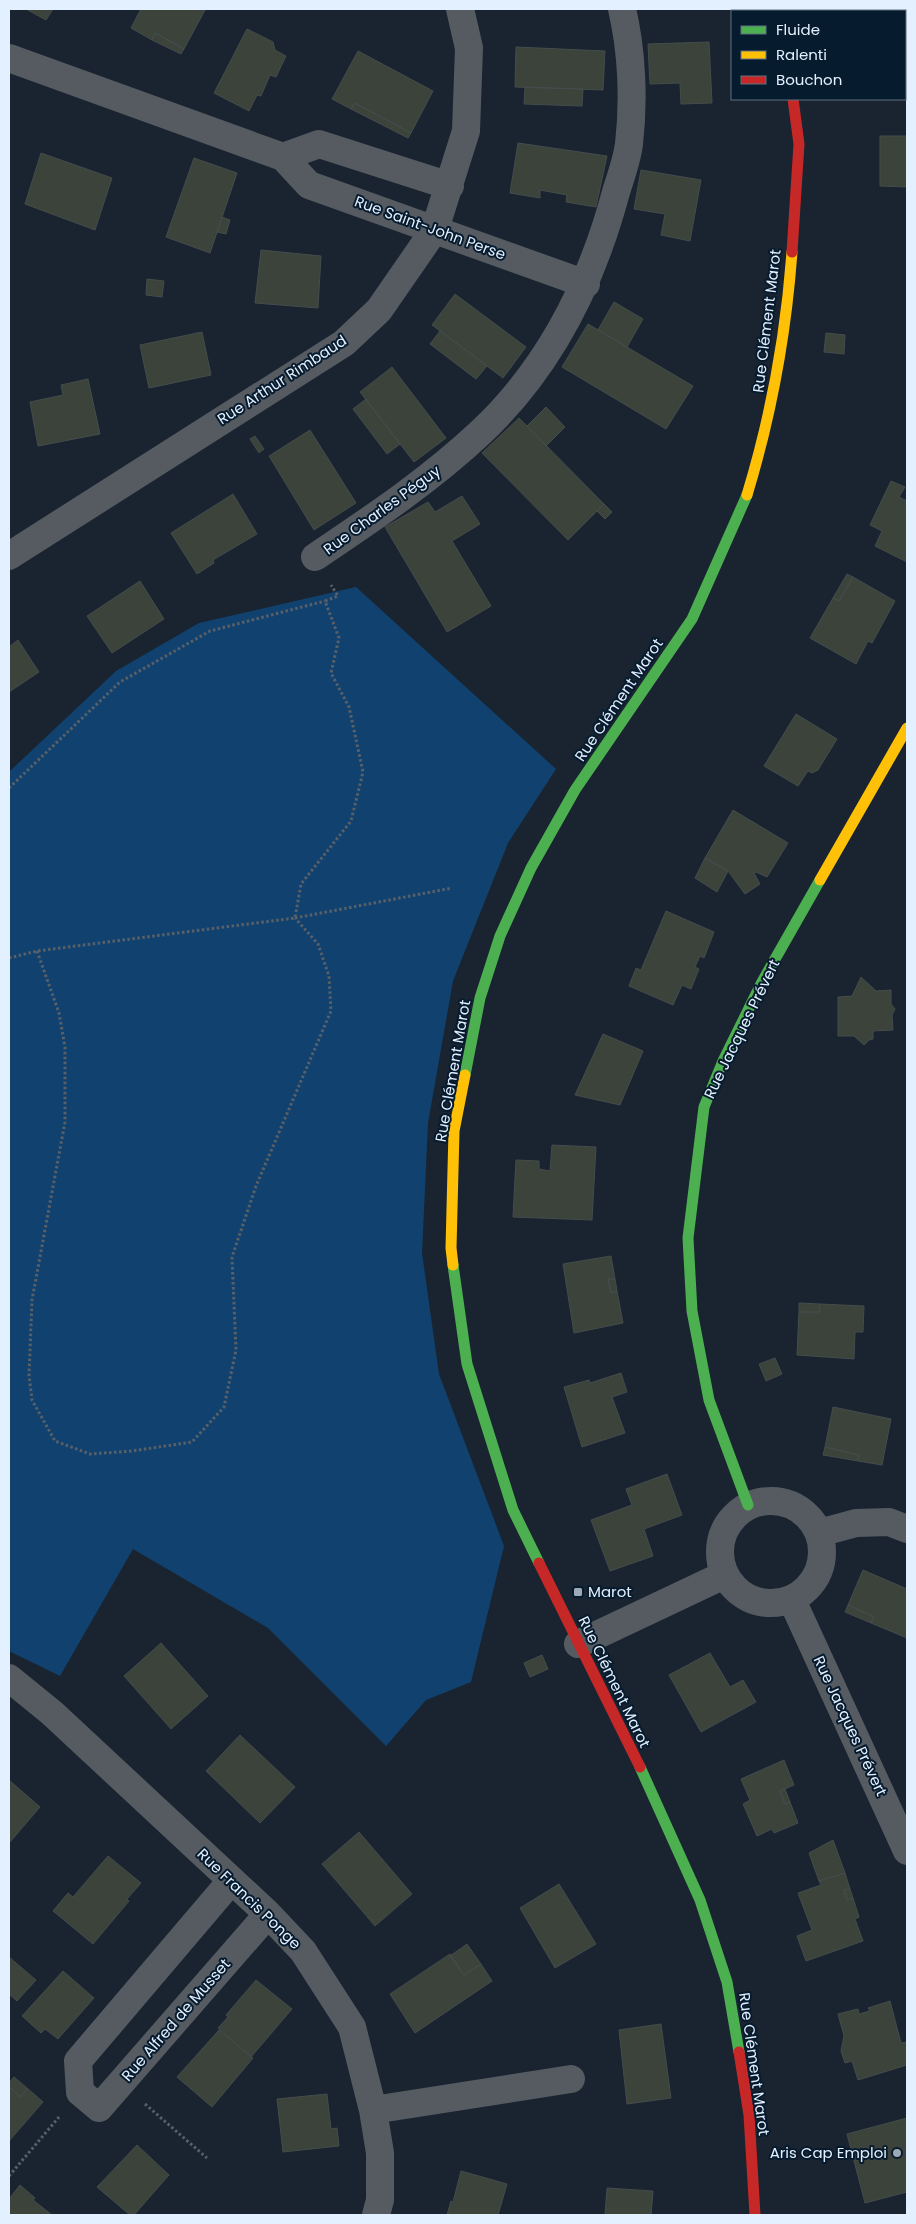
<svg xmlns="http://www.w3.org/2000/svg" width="916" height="2224" viewBox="0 0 916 2224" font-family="Poppins,sans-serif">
	<rect width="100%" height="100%" fill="#192430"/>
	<path fill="#11426f" d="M356,587L556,769L508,843L453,981L428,1123L422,1253L439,1374L504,1546L471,1682L426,1700L386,1746L268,1628L133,1549L60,1676L9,1651V772L116,671L199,623Z"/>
	<path fill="#3b433b" stroke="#454c4c" d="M26,9H53L46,20Z
		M141,9H203L205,10L184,49L155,33L152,40L131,28Z
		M247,29L273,42L275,50L286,56L276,77L270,75L261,96L257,95L249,111L214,93Z
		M155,33L184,49L181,54L152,40Z
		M709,42L712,103L681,104L680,83L650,84L648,44Z
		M516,47L605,51L603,90L515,87Z
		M358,51L433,91L411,133L355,103L351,109L332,99Z
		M525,87L583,89L582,106L524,104Z
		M355,103L411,133L408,138L351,109Z
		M880,136H907V187L880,186Z
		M518,143L607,156L596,207L566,202L567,195L540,190V198L510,193Z
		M41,153L112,178L95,230L25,204Z
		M194,158L237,173L210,253L166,237Z
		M641,170L701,180L690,241L661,235L665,214L634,209Z
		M222,217L230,220L226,234L217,232Z
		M261,250L321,256L318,308L255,303Z
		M147,279L164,281L162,297L146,295Z
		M455,294L526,347L503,378L432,325Z
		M614,302L643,319L627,347L598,330Z
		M588,324L693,386L666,429L562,367Z
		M440,331L487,366L476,379L430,344Z
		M202,332L211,375L149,388L140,345Z
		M826,333L845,335L844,354L824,352Z
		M392,367L446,438L414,462L360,392Z
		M88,379L100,434L38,446L30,402L63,395L61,385Z
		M366,399L400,444L387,454L353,409Z
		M546,407L565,427L546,446L527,426Z
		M519,418L604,504L568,540L482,453Z
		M310,430L356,503L314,530L269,456Z
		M255,436L264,449L259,453L250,439Z
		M891,481L905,487L899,497L907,501V562L875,546L882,531L870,525Z
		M233,494L257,534L213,560L214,563L197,574L171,533Z
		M462,496L480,524L452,541L491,606L447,632L385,527L428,502L435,512Z
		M604,504L612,512L605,519L597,511Z
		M847,574L853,577L839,601L833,598Z
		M853,577L895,601L872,643L868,641L856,664L810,638L833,598L839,601Z
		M140,581L164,619L112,653L87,616Z
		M18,640L39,672L9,692V647Z
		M796,714L837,739L818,770L812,773L808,771L798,786L764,766Z
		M733,810L788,843L767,877L756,872L754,873L760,884L745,894L728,871L705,858Z
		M705,858L728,871L717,892L695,878Z
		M666,911L714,932L704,958L700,956L695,967L699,969L691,989L682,985L673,1005L629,986L636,968L641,970Z
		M861,977L876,991L891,990V1004L895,1009L892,1015L893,1030L873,1031V1039L869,1040L864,1045L854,1036H838V997L852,996Z
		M603,1034L643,1051L620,1105L575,1095Z
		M552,1145L596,1147L592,1220L513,1217L516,1160L539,1161V1169L550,1171Z
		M611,1256L615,1279H608L611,1293L617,1291L623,1323L574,1333L563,1264Z
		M608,1279H615L617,1291L611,1293Z
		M799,1303L820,1304L819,1312H799Z
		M820,1304L864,1306L863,1332H855L854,1359L797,1355L799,1312H819Z
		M775,1358L782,1374L766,1381L759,1364Z
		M621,1373L627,1392L612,1397L625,1433L582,1447L564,1387L589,1380L590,1383Z
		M833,1407L891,1419L882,1465L858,1461L859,1455L825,1447Z
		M825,1447L859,1455L858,1461L823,1455Z
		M667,1474L682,1515L644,1529L653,1556L610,1571L591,1520L632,1505L626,1489Z
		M863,1570L907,1589V1638L871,1623L874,1617L848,1605Z
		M848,1605L874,1617L871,1623L845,1612Z
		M161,1643L208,1696L171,1729L124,1676Z
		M710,1653L730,1687L743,1680L756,1702L701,1732L669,1675Z
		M542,1655L548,1669L530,1677L524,1663Z
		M240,1735L295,1787L260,1823L206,1771Z
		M784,1760L794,1785L780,1791L785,1804L790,1802L798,1823L774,1833L772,1829L757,1836L743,1804L750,1800L741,1779Z
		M9,1780L40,1807L10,1842L9,1840Z
		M785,1789L790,1802L785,1804L780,1791Z
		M359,1832L412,1894L375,1926L322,1864Z
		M833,1840L845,1873L819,1881L809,1853Z
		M108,1856L141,1883L127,1899L129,1901L93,1944L53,1911L68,1893L73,1897Z
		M845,1873L850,1889L844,1890L847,1900L853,1898L859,1917L855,1919L863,1941L806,1961L797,1936L812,1930L798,1893L821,1885L819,1881Z
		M559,1884L596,1944L555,1968L520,1908Z
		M850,1889L853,1898L847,1900L844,1890Z
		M467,1944L481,1964L464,1975L450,1956Z
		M450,1954L464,1975L481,1964L492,1981L415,2033L390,1994Z
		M9,1957L36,1980L17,2001L9,1994Z
		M63,1971L94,1998L58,2039L45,2029L41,2033L22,2016Z
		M256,1980L292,2009L251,2057L218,2028L228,2017L226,2015Z
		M890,2001L901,2043L907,2042V2065L858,2080L852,2061L845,2063L841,2051L844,2036L838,2014L858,2009L859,2014L870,2011L868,2008Z
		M661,2024L671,2098L627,2104L619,2030Z
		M219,2030L253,2058L212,2107L177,2077Z
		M14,2077L27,2088L21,2097L9,2087V2083Z
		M9,2087L21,2097L27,2088L43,2102L9,2141Z
		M327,2094L331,2129L337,2128L339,2146L283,2152L277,2099Z
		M907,2118V2192L865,2203L847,2134Z
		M137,2145L169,2175L134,2215H130L97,2187Z
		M461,2171L507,2184L498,2215H447L451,2201L453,2202Z
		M20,2185L35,2198L33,2200L52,2215H9V2199Z
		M607,2188L653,2191L651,2215H605Z"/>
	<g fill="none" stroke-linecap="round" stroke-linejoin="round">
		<path stroke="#5a6067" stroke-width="3" stroke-dasharray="2.5 2.5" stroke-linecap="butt" d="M9,788L120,682L210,631L325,601
			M295,918L452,888
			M37,951L59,1013L65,1047V1122L32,1300L29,1375L32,1400L55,1441L90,1454L132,1451L192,1442L224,1407L236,1350L232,1257L256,1186L331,1011L329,976L318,944L295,918
			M9,958L37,951L295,918L301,884L351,821L363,772L349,707L331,673L339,638L325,601L338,596L331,585
			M145,2104L207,2158
			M9,2176L59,2117"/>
		<path stroke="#555b61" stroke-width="28" d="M9,58L283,157L309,185L586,284
			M283,157L319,144L450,186
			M9,556L344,343L379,310L435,229L466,131L469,48L460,9
			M315,557C373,518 430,480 481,432C550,367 592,282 616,192C621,176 627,160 629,144C634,101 632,51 622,9
			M720 1552a51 51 0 1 1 102 0a51 51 0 1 1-102 0Z
			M819,1533L856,1523L889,1522L907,1529
			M792,1600L907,1851
			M578,1644L724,1575
			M9,1678L52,1713L268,1914L303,1951L352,2027L373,2110L380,2153V2200L376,2215
			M231,1881L78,2061L80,2092L99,2108L268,1914
			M373,2110L571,2079"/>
		<path stroke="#4caf50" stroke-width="11" d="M782,9V11
			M465,1075L480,998L500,936L531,868L575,790L692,619L747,495
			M453,1265L467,1364L513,1510L539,1563
			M748,1505L709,1400L692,1311L688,1238L704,1107L723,1061L762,982L820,880
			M640,1767L700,1900L727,1982L739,2052"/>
		<path stroke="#ffc107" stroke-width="11" d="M747,495C771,416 786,335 792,252
			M820,880L907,728
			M453,1265L451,1248L454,1131L465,1075"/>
		<path stroke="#c62828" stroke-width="11" d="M792,252L799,144L793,99
			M539,1563L640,1767
			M739,2052L749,2115L755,2215"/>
	</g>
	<g fill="#9ca9b7" stroke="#071b2f" stroke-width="2">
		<rect x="573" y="1587" width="10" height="10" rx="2.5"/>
		<circle cx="897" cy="2153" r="5"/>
	</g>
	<g text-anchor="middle" stroke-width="4" stroke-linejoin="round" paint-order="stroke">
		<g font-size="15" fill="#e3f0ff" stroke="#071b2f">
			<text transform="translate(430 228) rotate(20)" y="5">Rue Saint-John Perse</text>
			<text transform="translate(767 321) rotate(-83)" y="5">Rue Clément Marot</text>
			<text transform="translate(282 380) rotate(-33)" y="5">Rue Arthur Rimbaud</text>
			<text transform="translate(382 510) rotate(-36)" y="5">Rue Charles Péguy</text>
			<text transform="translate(619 700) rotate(-56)" y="5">Rue Clément Marot</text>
			<text transform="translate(742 1029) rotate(-64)" y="5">Rue Jacques Prévert</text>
			<text transform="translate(453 1071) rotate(-80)" y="5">Rue Clément Marot</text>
			<text transform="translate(614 1682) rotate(64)" y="5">Rue Clément Marot</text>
			<text transform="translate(850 1726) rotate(65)" y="5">Rue Jacques Prévert</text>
			<text transform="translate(249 1899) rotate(44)" y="5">Rue Francis Ponge</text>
			<text transform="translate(176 2020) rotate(-49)" y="5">Rue Alfred de Musset</text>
			<text transform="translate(754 2064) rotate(82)" y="5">Rue Clément Marot</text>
		</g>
		<g font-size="15" fill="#e3f0ff" stroke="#071b2f" text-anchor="start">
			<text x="588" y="1597">Marot</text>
			<text x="887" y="2158" text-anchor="end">Aris Cap Emploi</text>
		</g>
	</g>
	<rect width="916" height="2224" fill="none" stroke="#e3f0ff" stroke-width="20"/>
	<rect x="731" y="10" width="175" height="90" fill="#071b2f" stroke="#5f7082"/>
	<rect x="741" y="26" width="25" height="8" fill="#4caf50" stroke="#5f7082"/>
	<text x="776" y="35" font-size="15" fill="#e3f0ff">Fluide</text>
	<rect x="741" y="51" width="25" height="8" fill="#ffc107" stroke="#5f7082"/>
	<text x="776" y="60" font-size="15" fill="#e3f0ff">Ralenti</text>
	<rect x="741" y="76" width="25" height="8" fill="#c62828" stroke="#5f7082"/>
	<text x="776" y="85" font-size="15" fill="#e3f0ff">Bouchon</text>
</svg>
